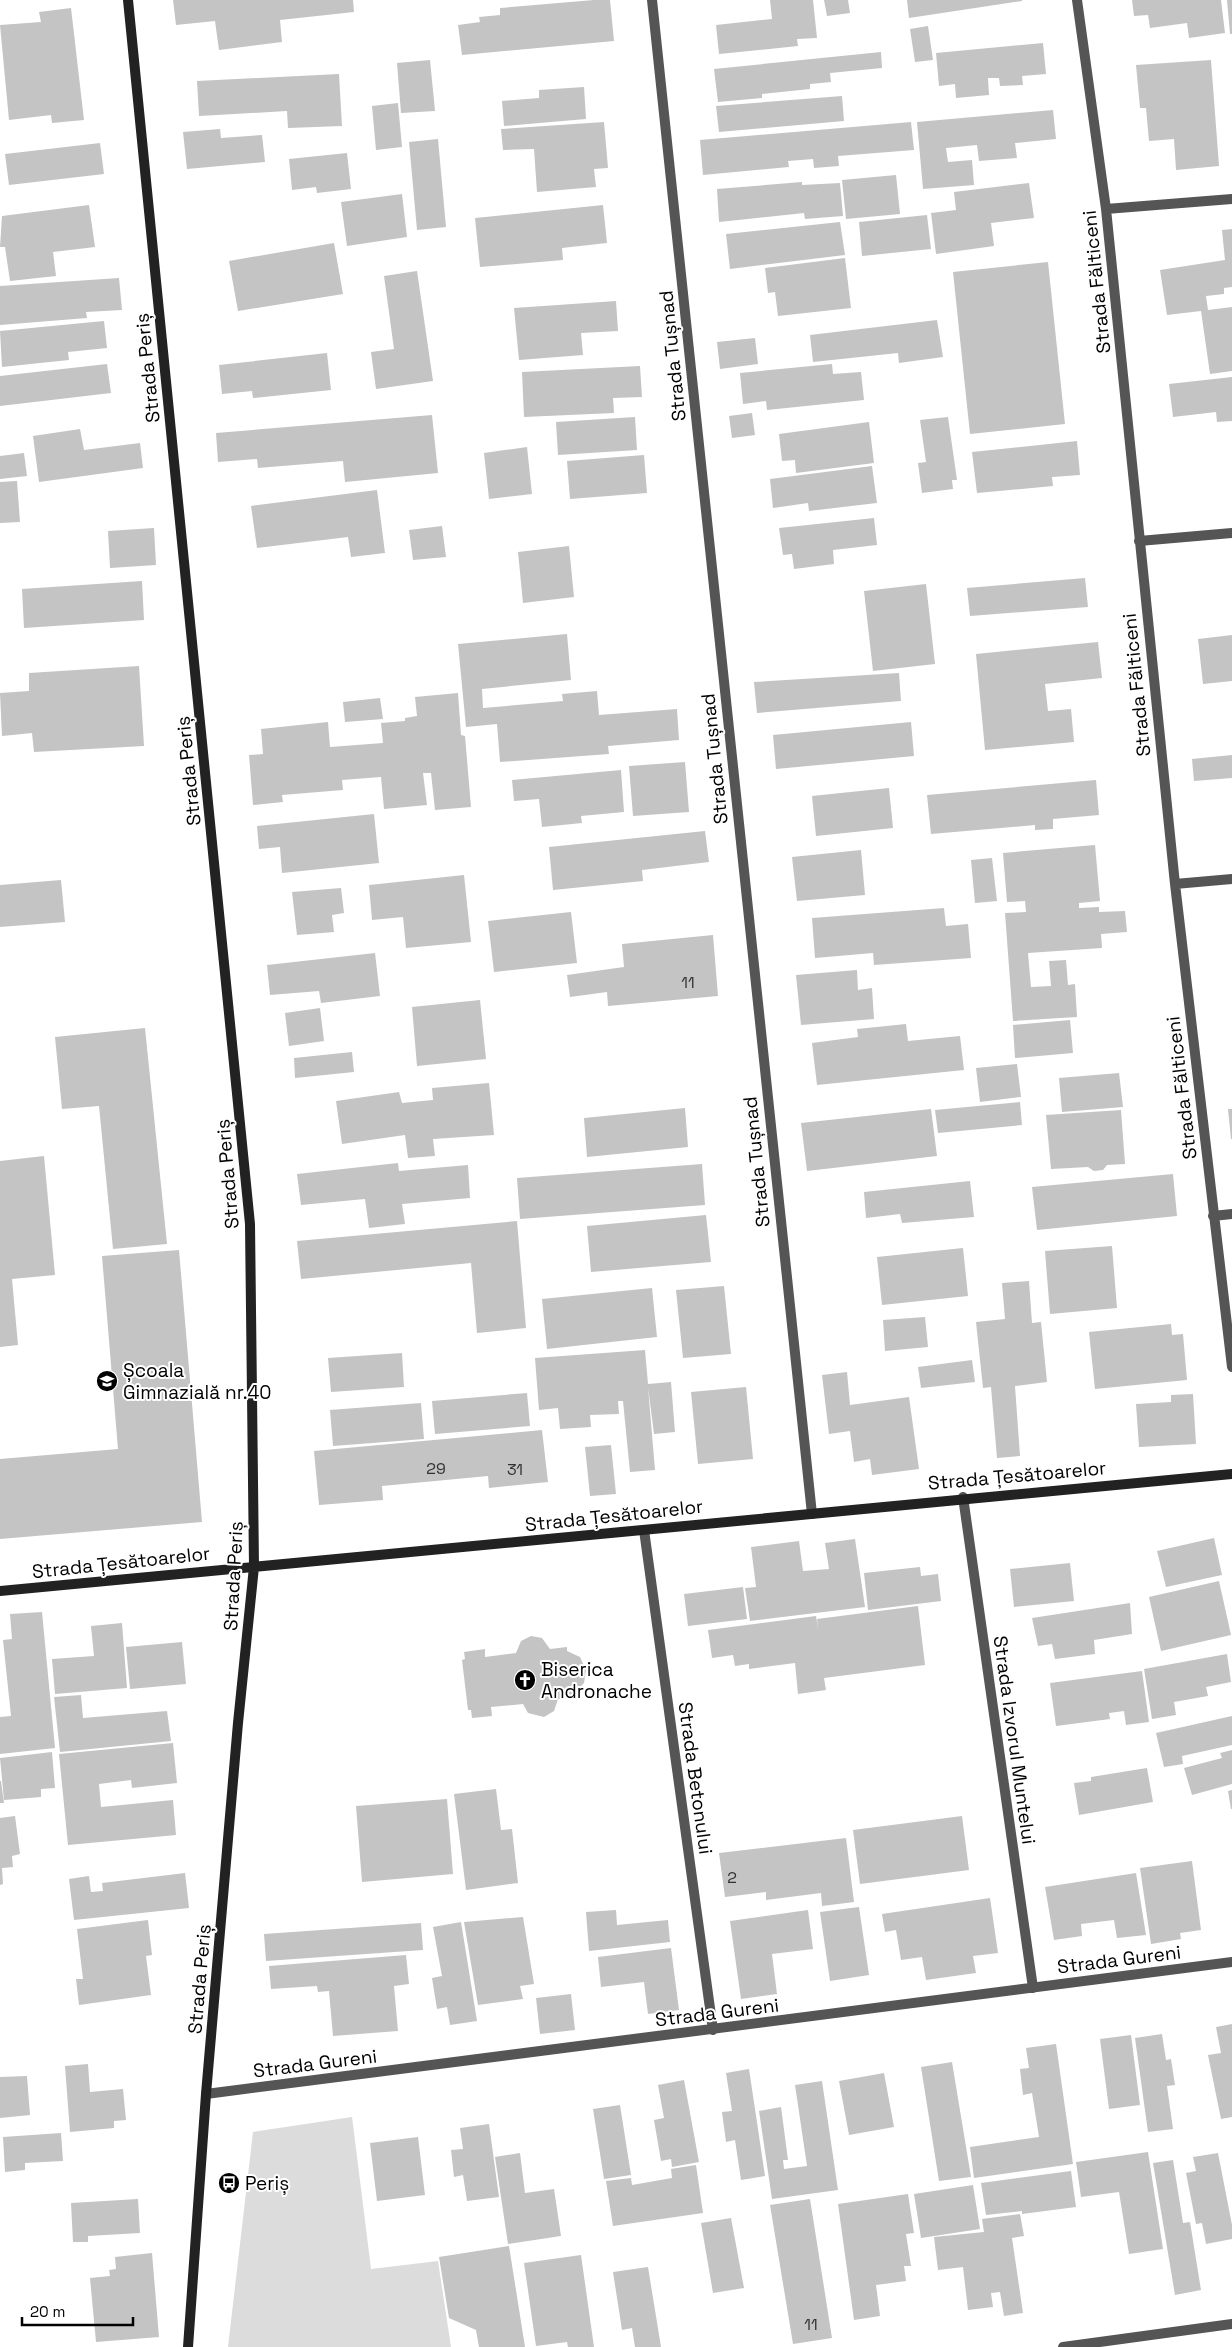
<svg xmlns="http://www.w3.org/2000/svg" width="1232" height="2347" viewBox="0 0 1232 2347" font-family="'Space Grotesk',sans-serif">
	<rect width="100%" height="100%" fill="#fff"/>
	<path fill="#dcdcdc" d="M352,2117L371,2269L438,2261L451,2347H228L253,2132Z"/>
	<path fill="#c4c4c4" d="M173,0H353L354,12L280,20L282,42L219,50L215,21L176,25Z
		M594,0H610L614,41L462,55L458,25L480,22L479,17L500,15V8Z
		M770,0H813L817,38L797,39L798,46L719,54L716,25L772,19Z
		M824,0H848L850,13L827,16Z
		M907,0H1022V1L909,18Z
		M1132,0H1221L1225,33L1189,38L1187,23L1150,28L1148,15L1134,16Z
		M1227,0H1232V34H1230Z
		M71,8L84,120L52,123L51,115L9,120L0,25L41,22L39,12Z
		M928,26L933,60L915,62L910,29Z
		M1043,43L1046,74L1022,76L1023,85L1000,86L999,78H988L989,95L956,98L955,84L939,86L936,53Z
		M881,52L882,68L830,73L831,82L810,84V89L762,94V98L718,102L714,69Z
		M430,60L435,111L401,113L397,63Z
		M1211,60L1219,166L1176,170L1174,139L1149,141L1146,108H1140L1136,65Z
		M339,74L342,126L288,128L287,111L199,116L197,81Z
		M584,87L586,119L504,126L502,101L539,98V90Z
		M842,96L844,121L719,132L716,106Z
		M398,103L402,147L376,150L372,106Z
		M1053,110L1056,139L1015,143L1017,158L979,161L977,145L946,148L948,162L972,160L974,185L923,189L917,122Z
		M604,122L608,168L594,169L596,187L537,192L534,149L503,150L501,129Z
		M911,122L914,150L838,156L839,166L814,168L813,159L788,161L789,167L703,175L700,140Z
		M220,129L221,138L262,135L265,162L187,169L183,132Z
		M438,139L446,227L417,230L409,142Z
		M100,143L104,174L9,185L5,154Z
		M347,153L351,189L317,193L316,187L292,190L289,159Z
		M896,175L900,214L846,219L842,180Z
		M802,182V185L840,183L843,216L805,219L804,213L719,222L717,189Z
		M1029,183L1034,218L991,223L994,246L936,254L931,213L956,210L954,192Z
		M402,194L407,237L347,246L341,202Z
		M89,205L95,247L53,252L56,276L10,281L5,247H0L2,216Z
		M603,205L607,243L562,248L563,260L480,267L475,218Z
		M927,215L931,249L862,256L859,222Z
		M840,222L845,255L730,269L726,234Z
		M1232,229V287L1224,288V294L1206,296L1208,310L1232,307V371L1210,374L1201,311L1167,315L1160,270L1225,260L1222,230Z
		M334,243L343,294L238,311L229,261Z
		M845,258L851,308L778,316L775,292L768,293L765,268Z
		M1048,262L1065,424L970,434L953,272Z
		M417,271L433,381L376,389L371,352L394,349L384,276Z
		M119,278L122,310L86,312L87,318L0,325V286Z
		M616,301L618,331L581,333L583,355L519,360L514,308Z
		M937,320L943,357L899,363L898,353L813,362L810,335Z
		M104,321L107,348L68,352L69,360L2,367L0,331Z
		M755,338L758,364L720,369L717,342Z
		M327,353L331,390L253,398L252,391L222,394L219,365Z
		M107,364L111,393L0,406V376Z
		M832,364L833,374L861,372L864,400L767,410L766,401L743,404L740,373Z
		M640,366L642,397L613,398L614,413L524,417L522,372Z
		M1232,377V421L1217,422L1216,412L1173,417L1169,384Z
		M752,413L755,435L732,438L729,416Z
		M432,415L438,473L345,482L343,461L258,468L257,459L218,462L216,433Z
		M635,417L637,450L558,455L556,422Z
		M948,417L957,480H952L953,489L922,493L918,463L926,462L920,420Z
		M869,422L874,463L796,473L795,460L782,461L779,434Z
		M80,429L84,450L140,443L143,468L39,482L33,436Z
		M1077,441L1080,475L1052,477L1053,486L977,493L972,452Z
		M527,447L532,494L489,499L484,453Z
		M24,453L27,476L0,479V456Z
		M644,455L647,493L570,499L567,461Z
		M872,466L877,503L809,511L808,503L773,508L770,479Z
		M17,481L20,522L0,523V482Z
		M377,490L385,553L351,557L348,537L257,548L251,506Z
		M874,518L877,545L833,550L834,564L794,569L792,554L783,555L779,528Z
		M442,526L446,557L413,560L409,530Z
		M154,528L156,565L110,568L108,531Z
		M569,546L574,597L523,603L518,552Z
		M1085,578L1088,607L970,616L967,588Z
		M142,581L144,620L24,628L22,589Z
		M926,584L935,664L873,671L864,591Z
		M567,634L571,680L482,689L483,708L563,701L562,694L597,691L599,715L677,709L679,740L608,746L609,754L500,762L497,724L466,727L458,644Z
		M1232,635V681L1203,684L1198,639Z
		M1098,642L1102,678L1045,684L1048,711L1071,709L1074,742L985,750L976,654Z
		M139,666L144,746L34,752L32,733L2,736L0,693L29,691V673Z
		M899,673L901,701L757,713L754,682Z
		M458,693L461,735L465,736L471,807L435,810L431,773H423L427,805L384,809L381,777L342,780L343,790L282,795L283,802L253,805L249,755L263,754L261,729L328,722L330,747L383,743L381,723L405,721V718L417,716L415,697Z
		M380,698L383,719L345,722L343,702Z
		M911,722L914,756L776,769L773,735Z
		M1232,755V778L1194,781L1192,759Z
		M685,762L689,812L633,816L629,766Z
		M621,770L624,812L581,816L582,823L542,827L539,799L514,801L512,780Z
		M1096,780L1099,815L1053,819V829L1035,830V825L931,834L927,795Z
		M889,788L893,828L816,836L812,796Z
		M374,814L379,863L282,873L280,847L259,849L257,826Z
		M705,831L709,862L642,870L643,881L553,890L549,847Z
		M1095,845L1100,901L1079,903V908L1099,907V912L1125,911L1127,932L1101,934L1102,948L1028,953L1031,987L1051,986L1049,961L1066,960L1068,985L1075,984L1077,1017L1013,1021L1005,913L1026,912L1025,901L1007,902L1003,853Z
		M861,850L865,895L797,901L792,857Z
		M992,858L997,901L975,903L971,860Z
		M464,875L471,942L406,948L403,917L372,920L369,885Z
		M61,880L65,922L0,927V885Z
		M341,888L344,913L332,915L334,932L297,935L292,892Z
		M944,908L946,926L968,924L971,958L874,965L873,953L815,958L812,918Z
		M571,912L577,963L494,972L488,921Z
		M713,935L718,996L608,1006L607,992L570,997L567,975L624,967L622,944Z
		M375,953L380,996L321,1003L319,991L270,995L267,965Z
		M857,970L858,990L872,988L874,1019L801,1025L796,975Z
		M480,1000L486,1059L417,1066L412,1007Z
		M320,1008L324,1041L289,1046L285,1013Z
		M1070,1020L1073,1053L1015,1058L1013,1025Z
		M906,1024L908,1041L960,1036L964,1070L817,1085L812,1043L858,1037L857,1029Z
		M145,1028L167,1244L113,1249L99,1106L62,1109L55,1037Z
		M352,1052L354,1072L295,1078L294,1058Z
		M1017,1064L1021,1097L980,1102L976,1068Z
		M1119,1073L1123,1107L1062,1112L1059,1078Z
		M489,1083L494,1135L433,1139L435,1156L408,1158L405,1135L342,1144L336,1101L399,1092L402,1103L433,1100L432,1088Z
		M1020,1102L1022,1125L938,1133L935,1110Z
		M685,1108L688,1147L587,1157L584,1118Z
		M931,1109L937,1156L807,1171L801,1123Z
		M1228,1109H1232V1139H1231Z
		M1121,1110L1125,1164L1107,1165L1103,1170L1094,1171L1088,1167L1051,1169L1046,1115Z
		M44,1156L55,1275L12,1279L18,1345L0,1347V1161Z
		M398,1163L399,1171L468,1165L470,1198L402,1204L405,1224L369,1228L365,1199L301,1205L297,1174Z
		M702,1164L705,1205L520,1219L517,1178Z
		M1173,1174L1177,1216L1037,1230L1032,1187Z
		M970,1181L974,1217L902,1223L900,1214L866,1218L864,1192Z
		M706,1215L711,1262L591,1272L587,1226Z
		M517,1221L526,1328L477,1333L471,1263L301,1279L297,1241Z
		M1112,1246L1117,1308L1050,1314L1045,1251Z
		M963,1248L968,1296L882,1305L877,1257Z
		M179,1250L202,1522L0,1539V1459L118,1449L102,1256Z
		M1029,1281L1032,1323L1041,1322L1047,1382L1015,1386L1020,1456L997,1458L991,1387L983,1388L976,1322L1005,1319L1002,1283Z
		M724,1286L731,1354L683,1358L676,1290Z
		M652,1288L657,1337L547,1349L542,1299Z
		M925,1317L928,1347L885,1351L883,1320Z
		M1171,1324L1172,1335L1183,1334L1187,1380L1095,1389L1089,1332Z
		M645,1350L648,1384L671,1382L675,1432L654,1434L648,1387L655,1470L630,1472L623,1401H618L619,1414L590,1415L591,1427L560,1429L558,1408L539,1410L535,1358Z
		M402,1353L404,1387L331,1392L328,1358Z
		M972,1360L975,1382L921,1388L918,1367Z
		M847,1372L850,1405L909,1397L919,1469L872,1475L870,1459L854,1462L850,1431L829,1434L822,1375Z
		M746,1387L753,1459L698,1464L691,1392Z
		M527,1393L530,1426L435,1434L432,1401Z
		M1193,1394L1196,1444L1139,1447L1136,1404L1171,1402V1395Z
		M421,1403L424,1439L333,1446L330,1410Z
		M542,1430L548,1482L489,1488L488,1476L382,1486L383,1500L319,1505L314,1451Z
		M611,1445L616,1494L590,1496L585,1447Z
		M1214,1538L1222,1575L1166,1587L1157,1551Z
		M855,1539L865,1607L750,1621L745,1588L756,1587L751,1547L799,1541L803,1571L829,1569L825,1543Z
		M1070,1563L1074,1601L1014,1607L1010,1569Z
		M920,1567L921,1576L938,1574L941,1601L868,1610L864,1573Z
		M1219,1581L1231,1635L1161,1651L1149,1597Z
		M743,1587L747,1619L688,1626L684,1594Z
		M1130,1603L1132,1634L1094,1640L1095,1654L1055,1659L1052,1644L1038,1646L1032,1618Z
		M918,1606L925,1665L824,1678L826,1690L798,1694L795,1663L749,1669V1664L735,1666L733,1655L712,1658L708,1630L816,1616L818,1629L817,1619Z
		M42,1612L55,1748L0,1754V1717L11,1716L3,1640L12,1639L10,1614Z
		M122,1623L127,1688L55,1694L52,1659L94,1656L91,1626Z
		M531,1636L542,1638L550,1649L567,1647V1651L580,1657L586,1670L584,1683L573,1694V1697L558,1699L554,1711L544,1717L528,1713L523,1704L491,1707L492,1716L472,1718L471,1710H468L462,1660L465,1659L464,1652L485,1649V1657L516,1653L521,1641Z
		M182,1642L186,1684L130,1689L126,1647Z
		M1227,1654L1231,1682L1206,1687L1208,1696L1174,1702L1176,1715L1152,1719L1144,1669Z
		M1142,1671L1149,1722L1126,1725L1124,1711L1109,1713L1110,1719L1056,1726L1050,1683Z
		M81,1695L83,1718L167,1711L171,1741L60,1752L54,1697Z
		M1232,1716V1745L1182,1756L1183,1764L1164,1767L1156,1733Z
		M173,1743L177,1783L132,1788L131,1780L99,1784L101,1807L173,1800L176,1835L68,1845L59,1754Z
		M1232,1750V1784L1192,1795L1184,1768L1222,1758L1220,1753Z
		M52,1752L55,1788L41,1789V1797L4,1800L0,1758Z
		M1147,1768L1153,1802L1079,1815L1074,1783L1091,1781V1777Z
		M0,1781H1L4,1803H0Z
		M496,1789L501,1830L512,1829L518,1883L466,1890L454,1794Z
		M1232,1790V1809H1231L1228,1791Z
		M447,1799L453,1874L362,1882L356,1806Z
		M15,1816L20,1854L12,1856L13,1867L2,1868L3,1884L0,1885V1818Z
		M962,1816L969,1870L860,1884L853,1830Z
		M846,1838L854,1902L822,1906L821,1893L766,1900V1892L725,1897L719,1853Z
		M1192,1861L1201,1930L1180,1933L1181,1939L1151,1944L1140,1868Z
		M185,1873L189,1908L74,1920L69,1879L89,1876L91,1892L103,1891L102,1883Z
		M1136,1873L1146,1935L1117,1938L1114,1920L1081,1924L1082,1936L1054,1940L1045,1887Z
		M990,1898L998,1953L973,1956L976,1973L926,1980L922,1957L901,1960L896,1930L885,1932L882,1914Z
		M859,1907L869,1975L830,1981L820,1912Z
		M616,1910L617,1925L668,1920L670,1942L589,1951L586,1912Z
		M808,1910L813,1949L772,1954L777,1994L741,1999L730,1921Z
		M523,1917L534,1984L520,1986L523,1999L478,2005L464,1922Z
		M148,1920L152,1955L146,1956L151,1995L79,2005L76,1979H83L77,1929Z
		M461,1922L477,2021L450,2025L447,2007L437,2009L432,1978L442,1976L433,1927Z
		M421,1923L423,1950L266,1961L264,1934Z
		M671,1948L679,2010L648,2014L644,1982L601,1987L598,1957Z
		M406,1955L409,1984L394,1986L398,2031L333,2036L329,1991L318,1992L317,1986L271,1989L269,1966Z
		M571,1994L575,2030L540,2034L536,1998Z
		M1232,2024V2117L1221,2119L1208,2055L1221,2053L1216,2027Z
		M1162,2034L1166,2060L1171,2059L1175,2085L1167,2086L1173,2129L1148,2132L1135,2038Z
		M1131,2035L1140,2105L1109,2109L1100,2039Z
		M1056,2044L1073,2164L974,2178L970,2147L1039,2137L1032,2093L1023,2095L1020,2069L1029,2068L1026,2048Z
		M952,2062L971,2177L939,2181L921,2067Z
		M88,2064L90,2092L123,2089L126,2120L114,2121V2128L70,2132L65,2066Z
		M749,2069L765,2176L741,2180L735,2140L726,2142L722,2112L732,2111L726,2073Z
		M884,2073L894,2127L849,2135L839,2081Z
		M27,2076L30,2115L0,2118V2077Z
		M684,2080L699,2162L672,2167L671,2159L661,2161L654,2120L664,2118L658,2085Z
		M822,2081L838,2190L772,2199L759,2111L781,2107L788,2160H783L784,2169L807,2166L795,2085Z
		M620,2105L631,2175L604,2179L593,2109Z
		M489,2124L499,2197L467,2201L463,2175L454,2177L451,2150L463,2149L460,2128Z
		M61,2133L63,2161L25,2163V2170L5,2172L3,2137Z
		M418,2137L425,2195L377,2201L370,2143Z
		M1148,2152L1163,2249L1129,2254L1119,2192L1081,2197L1076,2162Z
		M520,2153L525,2193L554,2189L561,2236L508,2244L495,2157Z
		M1218,2153L1232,2225V2239L1206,2244L1202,2223L1196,2224L1186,2173L1196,2171L1193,2157Z
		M1173,2160L1183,2223L1190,2222L1201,2290L1175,2295L1153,2163Z
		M696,2165L703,2213L613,2226L606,2181L631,2178L632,2185L672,2178L671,2169Z
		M1071,2171L1076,2207L1022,2214V2211L986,2215L981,2183Z
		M973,2185L980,2229L921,2238L914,2194Z
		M908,2194L914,2233L906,2234L911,2266H904L906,2281L876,2285L880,2316L854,2320L838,2204Z
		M138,2199L140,2233L88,2236V2242H73L71,2203Z
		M810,2199L832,2338L793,2344L770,2205Z
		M1020,2214L1024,2236L1012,2238L1023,2313L1004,2316L1000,2292L991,2293L993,2307L968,2310L963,2267L938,2270L934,2237L984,2232L982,2219Z
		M731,2218L744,2288L713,2293L701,2223Z
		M509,2246L525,2347H479L476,2330L449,2318L439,2257Z
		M152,2253L159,2337L96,2342L90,2278L110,2276L109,2270L116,2269L115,2257Z
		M581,2255L594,2347H568L567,2342L536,2346L524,2263Z
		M648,2267L661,2347H635L632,2328L622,2330L613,2272Z"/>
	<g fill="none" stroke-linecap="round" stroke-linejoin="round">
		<path stroke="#555" stroke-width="10" d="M652,0L812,1514
			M1077,0L1106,209L1175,884L1232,1367
			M1106,209L1232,199
			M1139,541L1232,533
			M1175,884L1232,879
			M1213,1216L1232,1214
			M963,1497L1033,1988
			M644,1530L713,2030
			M206,2094L1232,1962
			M1063,2347L1232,2324"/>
		<path stroke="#222" stroke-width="10" d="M128,0L250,1224L254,1567L238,1723L206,2094L188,2347
			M0,1591C411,1555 821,1510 1232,1474"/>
	</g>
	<defs>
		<g id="school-disc" transform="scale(1.125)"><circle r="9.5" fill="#000" stroke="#fff"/><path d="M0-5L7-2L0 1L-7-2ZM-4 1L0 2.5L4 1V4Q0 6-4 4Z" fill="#fff"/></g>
		<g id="church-disc" transform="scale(1.125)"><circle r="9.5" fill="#000" stroke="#fff"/><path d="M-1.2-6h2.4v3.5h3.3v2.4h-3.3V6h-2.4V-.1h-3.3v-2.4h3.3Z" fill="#fff"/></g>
		<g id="bus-disc" transform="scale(1.125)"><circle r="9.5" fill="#000" stroke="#fff"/><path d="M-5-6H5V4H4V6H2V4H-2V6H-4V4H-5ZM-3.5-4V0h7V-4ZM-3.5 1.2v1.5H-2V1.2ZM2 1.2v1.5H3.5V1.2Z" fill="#fff"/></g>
	</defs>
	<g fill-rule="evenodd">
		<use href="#school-disc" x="107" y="1381"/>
		<use href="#church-disc" x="525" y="1680"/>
		<use href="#bus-disc" x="229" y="2183"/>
	</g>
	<g text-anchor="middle" stroke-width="4" stroke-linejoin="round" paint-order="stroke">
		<g font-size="16" fill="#313131">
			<text x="688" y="988">11</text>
			<text x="436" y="1474">29</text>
			<text x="515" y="1475">31</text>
			<text x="732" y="1883">2</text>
			<text x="811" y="2330">11</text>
		</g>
		<g font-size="19" fill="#000" stroke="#fff">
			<text transform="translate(1096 282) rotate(-96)" y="7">Strada Fălticeni</text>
			<text transform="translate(672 356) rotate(-96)" y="7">Strada Tușnad</text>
			<text transform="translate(147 368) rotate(-96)" y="7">Strada Periș</text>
			<text transform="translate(1136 685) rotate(-96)" y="7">Strada Fălticeni</text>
			<text transform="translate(714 759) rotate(-96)" y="7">Strada Tușnad</text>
			<text transform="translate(188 771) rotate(-96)" y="7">Strada Periș</text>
			<text transform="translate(1181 1088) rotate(-97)" y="7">Strada Fălticeni</text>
			<text transform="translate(756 1162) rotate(-96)" y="7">Strada Tușnad</text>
			<text transform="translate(227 1174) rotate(-95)" y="7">Strada Periș</text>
			<text transform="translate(1017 1475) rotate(-5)" y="7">Strada Țesătoarelor</text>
			<text transform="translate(614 1515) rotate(-6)" y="7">Strada Țesătoarelor</text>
			<text transform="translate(121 1562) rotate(-6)" y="7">Strada Țesătoarelor</text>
			<text transform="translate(233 1576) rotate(-87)" y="7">Strada Periș</text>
			<text transform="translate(1015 1740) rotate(82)" y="7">Strada Izvorul Muntelui</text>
			<text transform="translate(696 1778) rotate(82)" y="7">Strada Betonului</text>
			<text transform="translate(1119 1959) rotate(-7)" y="7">Strada Gureni</text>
			<text transform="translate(199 1979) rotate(-85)" y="7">Strada Periș</text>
			<text transform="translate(717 2012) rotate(-7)" y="7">Strada Gureni</text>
			<text transform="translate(315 2063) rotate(-7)" y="7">Strada Gureni</text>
		</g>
		<g font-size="19" fill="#000" stroke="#fff" text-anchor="start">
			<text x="123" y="1377">Școala<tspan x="123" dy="22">Gimnazială nr.40</tspan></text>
			<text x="541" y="1676">Biserica<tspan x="541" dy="22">Andronache</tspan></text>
			<text x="245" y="2190">Periș</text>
		</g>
	</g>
	<path d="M22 2317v8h111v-8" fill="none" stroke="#000000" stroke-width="2.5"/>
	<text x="30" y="2317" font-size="15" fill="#000000" stroke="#ffffff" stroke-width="4" paint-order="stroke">20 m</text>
</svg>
